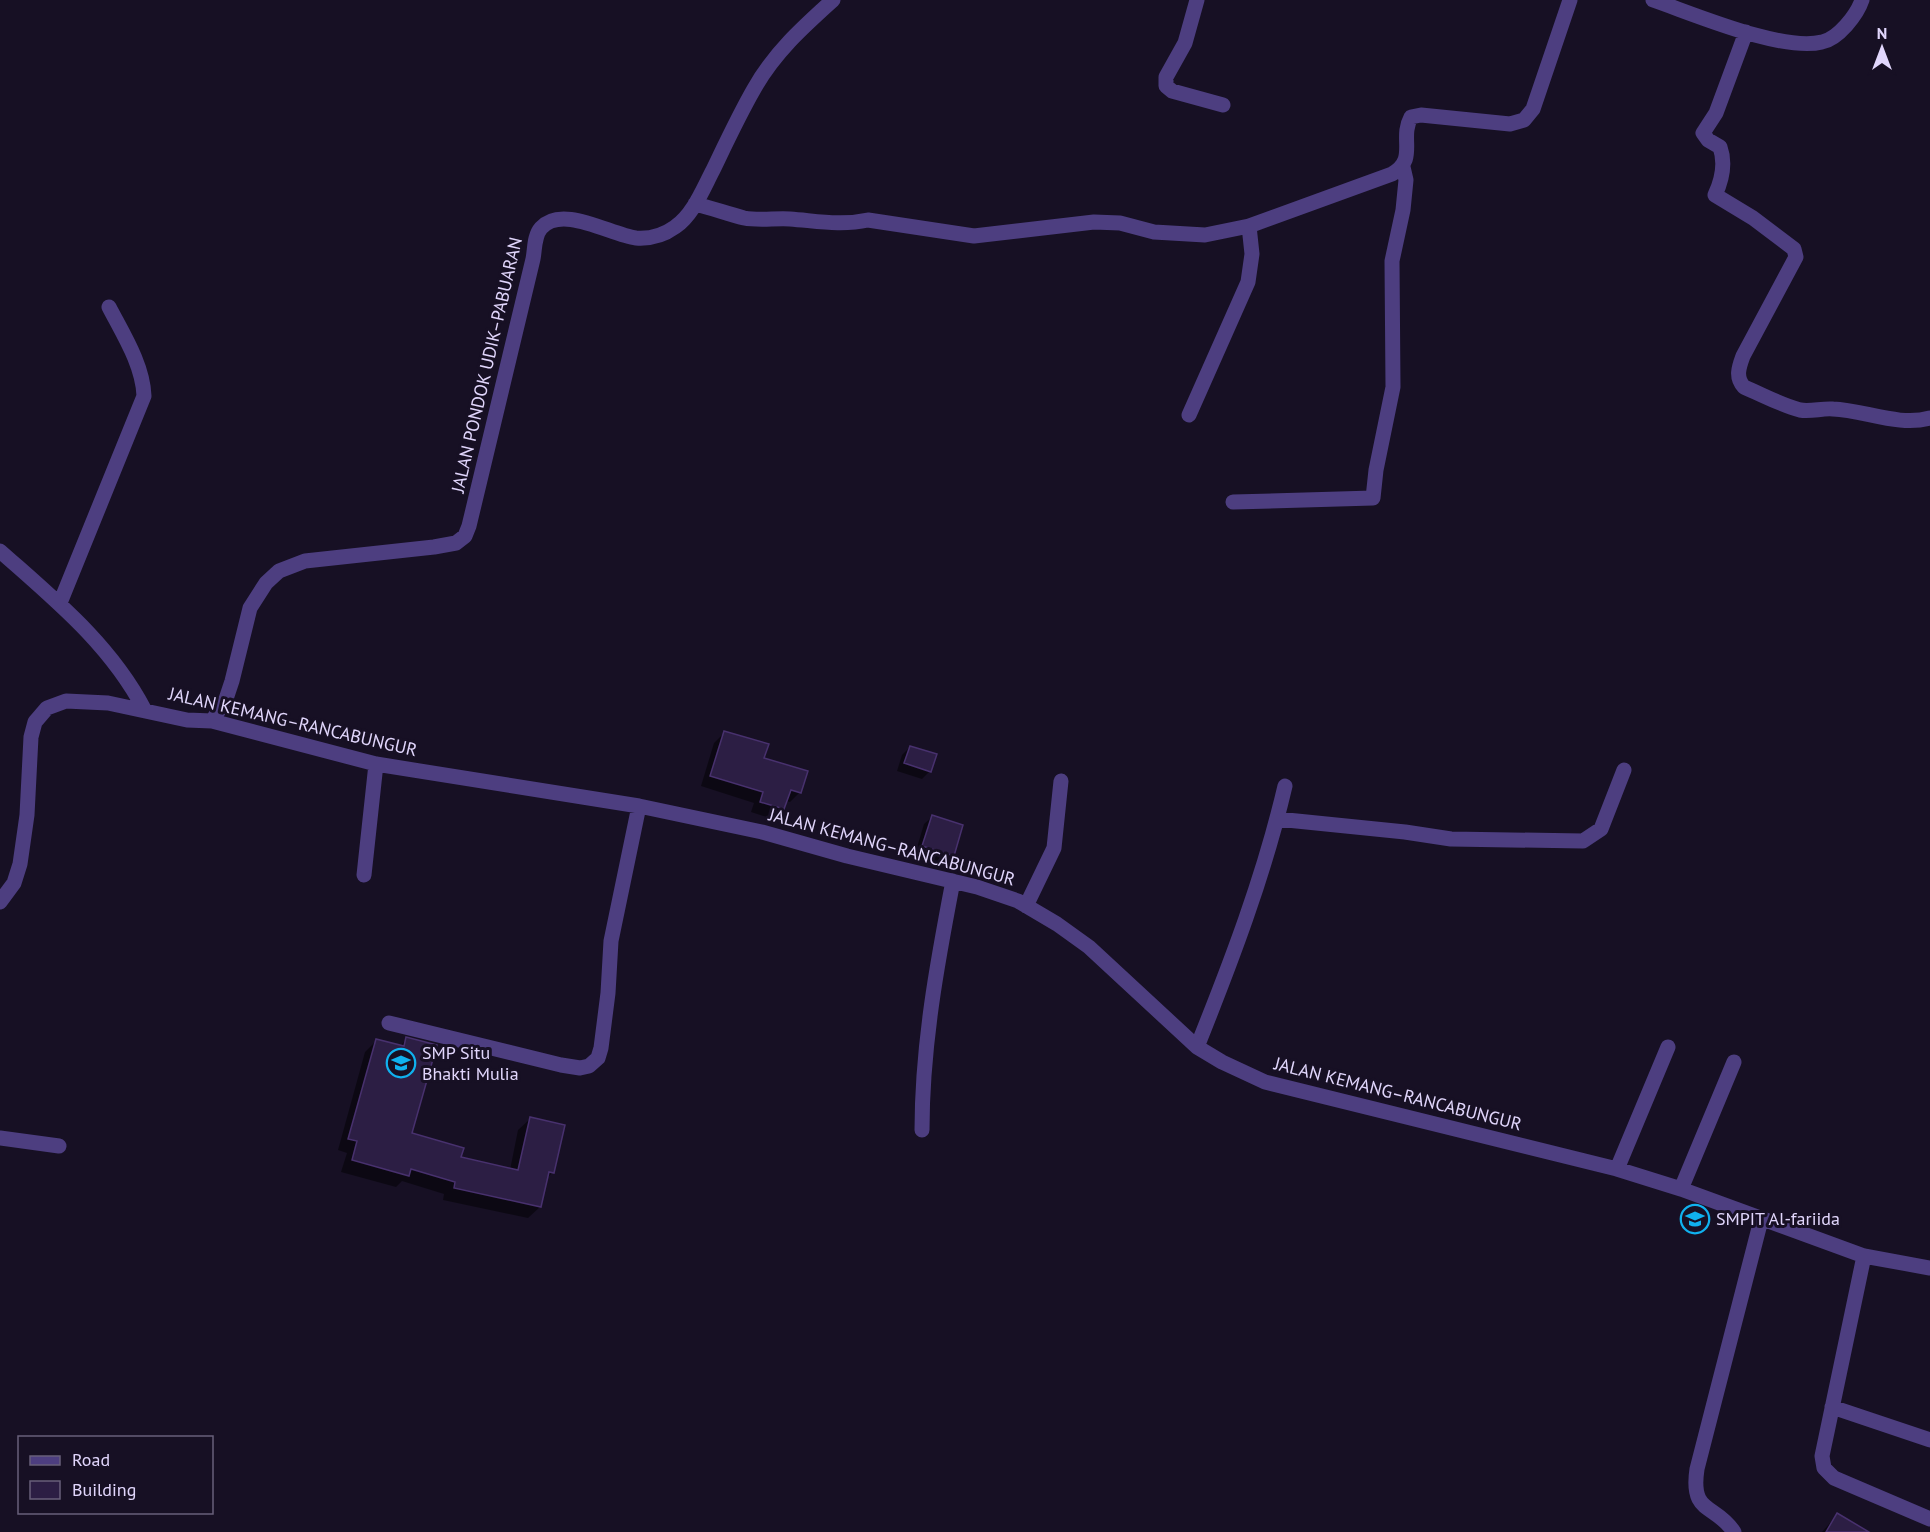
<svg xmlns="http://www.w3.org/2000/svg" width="1930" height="1532" viewBox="0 0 1930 1532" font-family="'PT Sans',sans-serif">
	<rect width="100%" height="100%" fill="#171024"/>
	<path fill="#0007" d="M725,732L762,759L800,792L790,802L785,801L783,809L773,819L751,812L754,803L701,786L714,743Z
		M910,747L930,771L922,779L897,771L902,755Z
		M932,817L961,826L952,856L945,863L915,854L924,824Z
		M407,1039L410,1134L459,1159L510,1170L518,1130L530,1119L553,1172L546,1179L540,1207L528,1218L443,1200L444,1194L402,1181L396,1187L341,1172L347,1153L338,1150L365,1052L377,1040L399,1047Z
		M1837,1515L1866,1532H1822Z"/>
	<path fill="#2c1e44" stroke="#48316e" stroke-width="1.5" d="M724,731L769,744L764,758L808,771L801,793L791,790L784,809L760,802L763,792L710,776Z
		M910,746L937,754L931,772L904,763Z
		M932,815L963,825L954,856L922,846Z
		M406,1037L437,1045L412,1133L464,1148L461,1157L518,1170L530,1117L565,1125L554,1173L549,1172L541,1207L454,1188L455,1182L411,1169L409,1176L352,1160L357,1141L348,1139L376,1039L404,1046Z
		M1837,1513L1869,1532H1826Z"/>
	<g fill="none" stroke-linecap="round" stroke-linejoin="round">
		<path stroke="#4d3e80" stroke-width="15" d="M1197,0L1185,43L1166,77V86L1172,91L1223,105
			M1653,0C1694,14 1782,52 1822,42C1838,39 1857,15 1862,0
			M1746,32L1716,113L1703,133L1708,140L1720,147C1726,164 1722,180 1715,195L1753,218L1794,249L1796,257L1743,356C1739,367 1735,377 1744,387C1763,395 1781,405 1800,410C1811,412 1822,408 1833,409C1864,410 1899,427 1930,418
			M695,204C712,208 728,214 744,218C759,221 775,218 790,219C817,221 841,226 868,220L974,236L1094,222L1120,223L1154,232L1205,235L1249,226L1392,174C1418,159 1399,139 1411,117L1421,115L1510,124L1524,120L1533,109L1570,0
			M1189,415L1248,282L1252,254L1249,226
			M1233,502L1373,498L1376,470L1393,387L1392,261L1403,210L1406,180L1403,167
			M0,551C54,599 110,644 144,709
			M60,603L144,396C143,365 123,334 109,307
			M212,721L226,699L232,681L250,608L266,583L279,571L305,561L434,547L456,543L465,536L469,526L533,259C535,249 534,236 541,228C562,204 611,235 636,238C650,239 664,235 675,227C693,215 703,189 713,170C726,143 739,115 754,89C774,53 803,27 833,0
			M1277,819L1405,832L1451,839L1583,841L1601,829L1624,770
			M364,875L376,764
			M0,902L14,883L20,864L27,815L31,737L35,722L47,708L66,701L108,703L187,720L212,721L376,764L639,806L762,832L847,856L977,887L1018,901L1057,924L1089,947L1197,1047L1222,1062L1265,1082L1617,1169L1681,1189L1864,1256L1930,1268
			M1026,906L1054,848L1061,781
			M389,1023L561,1065L580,1068L589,1066L598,1058L601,1048L608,993L611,941L639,806
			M1197,1047C1231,962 1264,876 1285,786
			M922,1130C922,1046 937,964 953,881
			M0,1138L59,1146
			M1617,1169L1668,1047
			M1681,1189L1734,1062
			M1864,1256L1822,1456L1824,1468L1834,1478L1930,1519
			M1832,1407L1930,1440
			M1734,1532C1715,1503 1690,1515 1697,1469L1761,1220"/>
	</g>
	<defs>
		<g id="school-ring" transform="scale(1.5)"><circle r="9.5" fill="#171024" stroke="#10b1ef" stroke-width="1.5"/><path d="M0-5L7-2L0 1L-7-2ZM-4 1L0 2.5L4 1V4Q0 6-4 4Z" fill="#10b1ef"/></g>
	</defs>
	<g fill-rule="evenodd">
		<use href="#school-ring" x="401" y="1063"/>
		<use href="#school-ring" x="1695" y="1219"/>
	</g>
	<g text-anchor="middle" stroke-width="6" stroke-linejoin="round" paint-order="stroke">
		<g font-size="18" fill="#e1d6fc" stroke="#171024">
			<text transform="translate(487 365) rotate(-77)" y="6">JALAN PONDOK UDIK–PABUARAN</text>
			<text transform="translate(293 722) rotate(13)" y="6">JALAN KEMANG–RANCABUNGUR</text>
			<text transform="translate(892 847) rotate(15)" y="6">JALAN KEMANG–RANCABUNGUR</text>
			<text transform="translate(1398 1094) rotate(14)" y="6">JALAN KEMANG–RANCABUNGUR</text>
		</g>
		<g font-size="18" fill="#e1d6fc" stroke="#171024" text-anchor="start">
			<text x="422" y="1059">SMP Situ<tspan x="422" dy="21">Bhakti Mulia</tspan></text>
			<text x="1716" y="1225">SMPIT Al-fariida</text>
		</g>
	</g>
	<rect x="18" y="1436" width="195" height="78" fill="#171024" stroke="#685f7a" stroke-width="1.5"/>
	<rect x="30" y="1456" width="30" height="9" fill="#4d3e80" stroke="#685f7a" stroke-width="1.5"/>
	<text x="72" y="1466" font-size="18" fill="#e1d6fc">Road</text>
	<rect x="30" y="1481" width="30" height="18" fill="#2c1e44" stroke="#685f7a" stroke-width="1.5"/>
	<text x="72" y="1496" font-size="18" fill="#e1d6fc">Building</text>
	<g transform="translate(1882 48)" stroke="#171024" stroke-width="4.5" paint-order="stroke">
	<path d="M0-4.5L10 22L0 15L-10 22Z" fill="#e1d6fc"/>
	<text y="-9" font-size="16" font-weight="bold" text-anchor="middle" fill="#e1d6fc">N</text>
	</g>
</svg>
